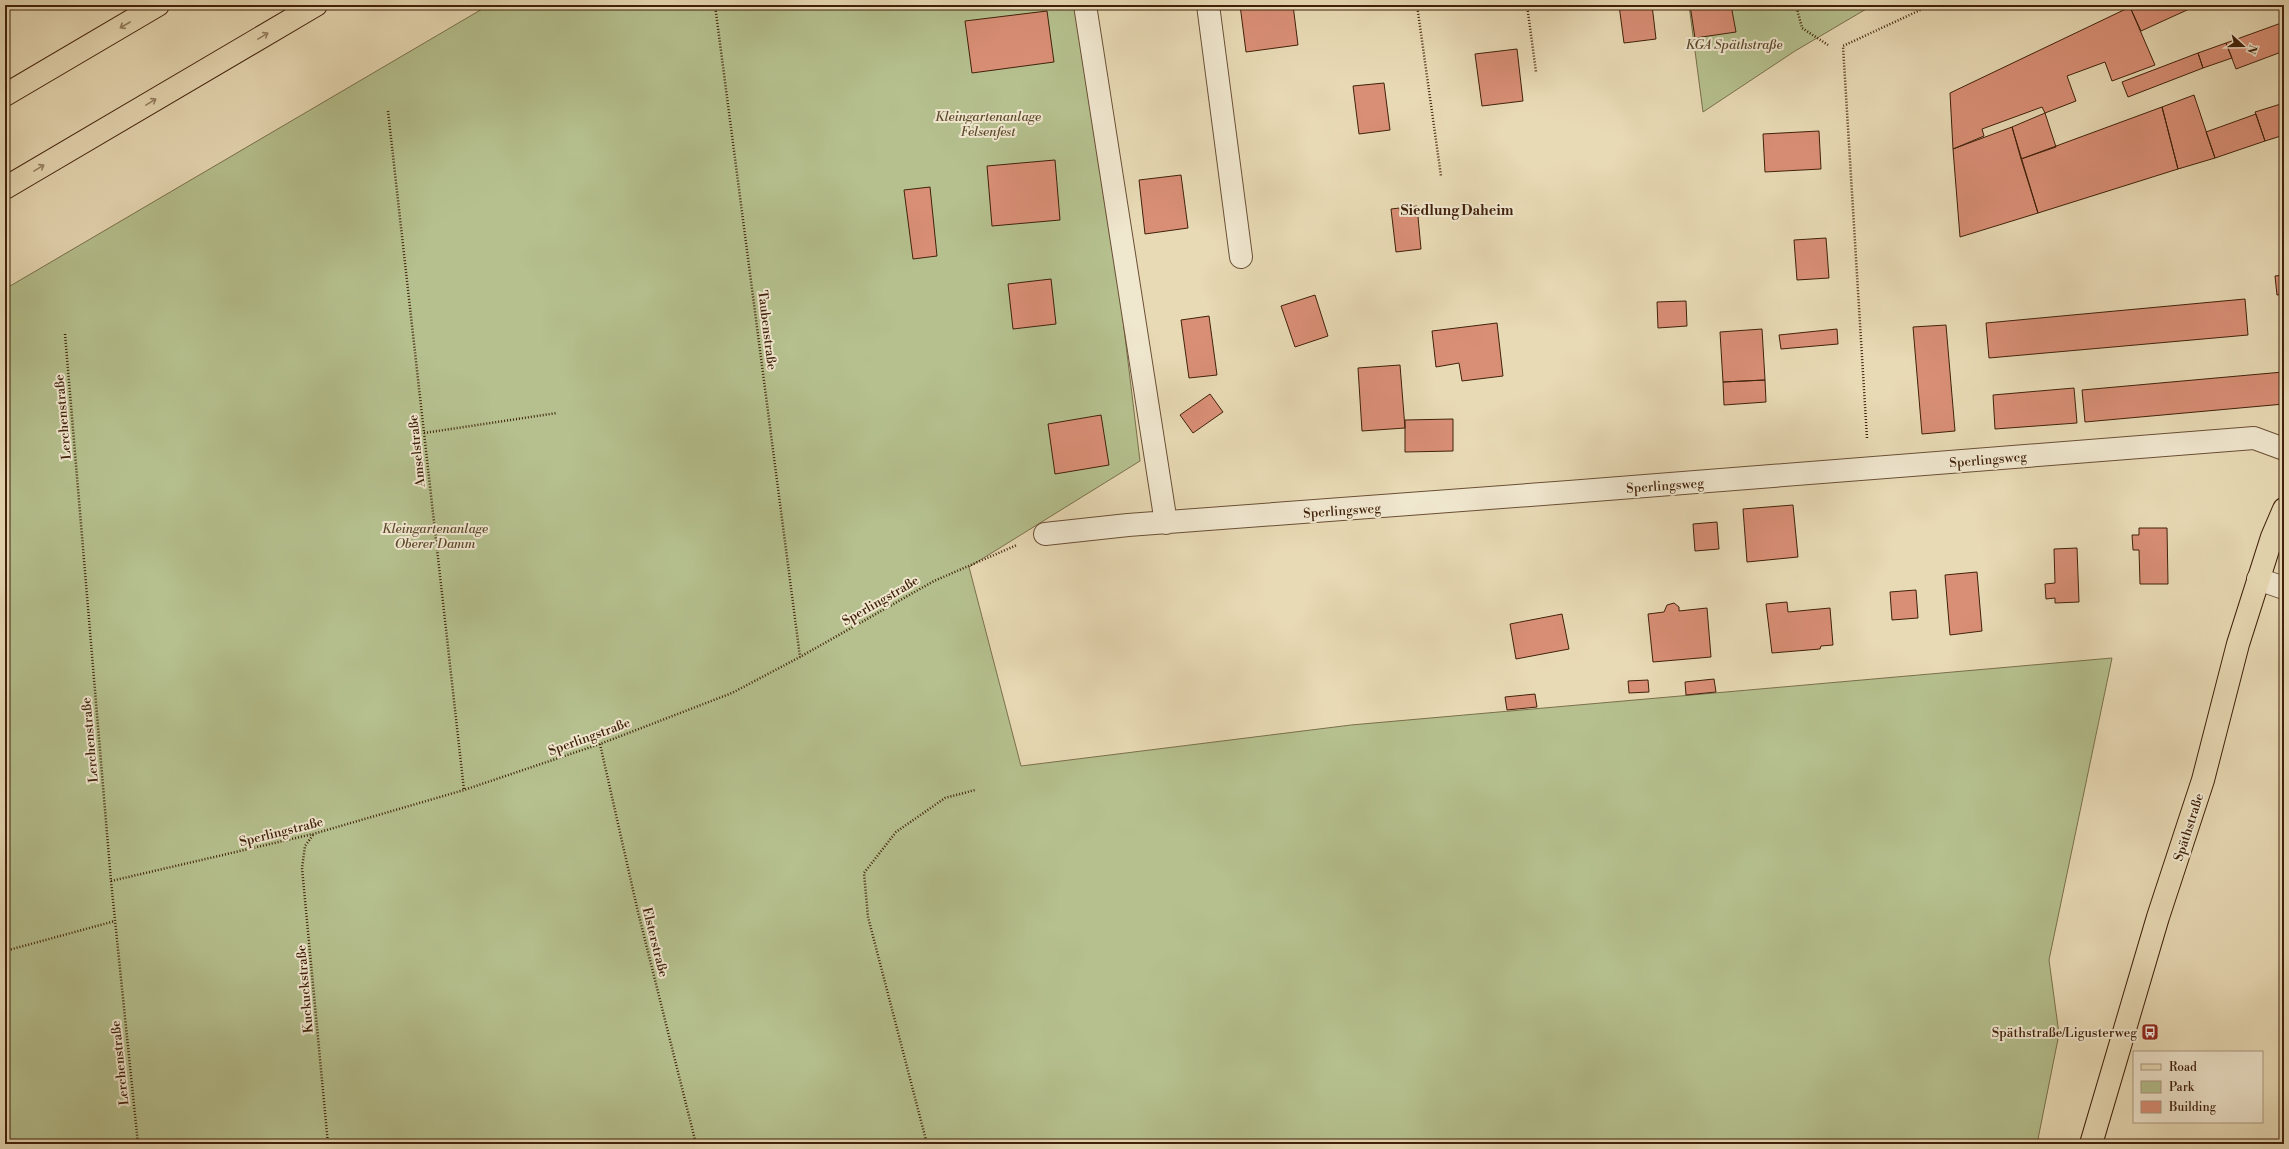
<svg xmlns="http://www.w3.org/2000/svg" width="2289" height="1149" viewBox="0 0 2289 1149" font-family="'Libre Bodoni',serif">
	<rect width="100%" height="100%" fill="#e8dab5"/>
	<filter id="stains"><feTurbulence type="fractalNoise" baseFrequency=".005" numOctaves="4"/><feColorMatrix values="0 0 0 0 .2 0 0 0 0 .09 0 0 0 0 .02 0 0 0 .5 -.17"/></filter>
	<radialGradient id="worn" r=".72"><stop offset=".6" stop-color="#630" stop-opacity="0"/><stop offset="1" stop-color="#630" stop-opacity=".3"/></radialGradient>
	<path fill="#b5c08e" stroke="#7a704c" d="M489,5H1085L1140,461L969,567L1021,766L1351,725L2112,658L2049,960L2059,1034L2037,1144H5V289Z
		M1689,5H1873L1795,51L1703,112Z"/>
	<path fill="#d98f76" stroke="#40210a" d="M1240,5H1293L1298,45L1246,52Z
		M1619,5H1652L1656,39L1624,43Z
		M1690,5H1731L1736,32L1695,38Z
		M2134,5H2198L2141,31L2130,7Z
		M2130,7L2155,65L2112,81L2105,62L2067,76L2076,101L2045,113L2042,107L1982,129L1984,136L1953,149L1950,93Z
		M1047,11L1054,62L972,73L965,21Z
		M2284,22V51L2236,69L2226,43Z
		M2226,43L2232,58L2203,68L2198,53Z
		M1517,49L1523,101L1482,106L1475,54Z
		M2198,53L2203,68L2128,97L2122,82Z
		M1384,83L1390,130L1359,134L1353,86Z
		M2194,95L2215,158L2178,169L2162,107Z
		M2284,103V135L2265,141L2255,112Z
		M2162,107L2178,169L2038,213L2021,159Z
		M2045,113L2056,147L2021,159L2012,127Z
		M2256,114L2265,141L2215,158L2206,132Z
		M2012,127L2038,213L1960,237L1953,149Z
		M1819,131L1821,169L1765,172L1763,134Z
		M1055,160L1060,220L992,226L987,166Z
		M1181,175L1188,228L1145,234L1139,180Z
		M930,187L937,256L913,259L904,190Z
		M1417,206L1421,249L1396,252L1391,209Z
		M1826,238L1829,278L1797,280L1794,240Z
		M2284,275V294L2277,295L2275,276Z
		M1051,279L1056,324L1013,329L1008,284Z
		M1315,295L1328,336L1295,347L1281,306Z
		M2245,299L2248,335L1989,358L1986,323Z
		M1686,301L1687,326L1658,328L1657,302Z
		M1209,316L1217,375L1189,378L1181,320Z
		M1497,323L1503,376L1462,381L1459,363L1436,367L1432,331Z
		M1946,325L1955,431L1922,434L1913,327Z
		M1762,329L1765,380L1723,382L1720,332Z
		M1837,329L1838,344L1781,349L1779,335Z
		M1400,365L1405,428L1362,431L1358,368Z
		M2283,372L2284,404L2085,422L2082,390Z
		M1765,380L1766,402L1724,405L1723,382Z
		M2074,388L2077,423L1995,429L1993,395Z
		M1210,394L1223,412L1193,433L1180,415Z
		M1101,415L1109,465L1055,474L1048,424Z
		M1453,419V451L1405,452V420Z
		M1793,505L1798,557L1747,562L1743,509Z
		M1717,522L1719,549L1695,551L1693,524Z
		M2139,528H2167L2168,584H2140L2139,550H2133L2132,535H2139Z
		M2077,548L2079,602L2055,603V598L2046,599L2045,584L2055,583L2054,549Z
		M1977,572L1982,631L1950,635L1945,575Z
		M1916,590L1918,618L1892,620L1890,592Z
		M1787,602L1788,612L1830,608L1833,645L1821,646L1820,649L1772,653L1766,604Z
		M1674,603L1679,607V611L1707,608L1711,657L1653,662L1648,614L1664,612L1667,605Z
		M1562,614L1569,649L1516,659L1510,624Z
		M1714,679L1716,692L1686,695L1685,682Z
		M1648,680L1649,692L1629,693L1628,681Z
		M1535,694L1537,707L1507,710L1505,697Z"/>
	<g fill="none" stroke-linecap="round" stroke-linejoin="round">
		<g stroke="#6a4f35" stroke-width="24">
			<path id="minor" d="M1085,5L1166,523
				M1208,5L1241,257
				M1045,534L1128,525L1569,492L2254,438L2284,449
				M2258,579L2284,588"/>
		</g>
		<g stroke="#40210a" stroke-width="24">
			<path id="major" d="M2091,1144L2158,917L2203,780L2238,644L2272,537L2284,509"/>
		</g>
		<g stroke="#40210a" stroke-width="24">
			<path id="highway" d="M5,95L158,5
				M5,188L316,5"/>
		</g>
		<path stroke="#40210a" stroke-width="2.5" stroke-dasharray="1 2" stroke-linecap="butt" d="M715,5L800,657
			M1417,5L1441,176
			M1527,5L1536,72
			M1796,5L1802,28L1828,45
			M388,111L464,790
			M65,334L111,881L138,1144
			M424,433L557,413
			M1867,438L1843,46L1931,5
			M600,744L638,912L696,1144
			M313,835L305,846L302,868L328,1144
			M111,881L313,834L464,790L600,744L732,693L800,657L934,581L1017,545
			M5,951L115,921
			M927,1144L868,917L864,873L896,832L945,798L975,790"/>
		<use href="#minor" stroke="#f0e7cf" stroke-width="22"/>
		<use href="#major" stroke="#e8dab5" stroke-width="22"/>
		<use href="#highway" stroke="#e8dab5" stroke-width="22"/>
	</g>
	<defs><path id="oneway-shaft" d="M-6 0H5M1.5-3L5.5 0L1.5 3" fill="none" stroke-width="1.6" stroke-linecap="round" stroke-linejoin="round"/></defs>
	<g stroke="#947e60">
		<use href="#oneway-shaft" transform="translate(125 25) rotate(150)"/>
		<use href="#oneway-shaft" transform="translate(263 36) rotate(-31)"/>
		<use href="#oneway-shaft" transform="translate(151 102) rotate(-31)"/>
		<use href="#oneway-shaft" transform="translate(39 168) rotate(-31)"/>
	</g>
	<defs>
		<g id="bus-square" transform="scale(0.9)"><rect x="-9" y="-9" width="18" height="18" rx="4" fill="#8f2418" stroke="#f0e7cf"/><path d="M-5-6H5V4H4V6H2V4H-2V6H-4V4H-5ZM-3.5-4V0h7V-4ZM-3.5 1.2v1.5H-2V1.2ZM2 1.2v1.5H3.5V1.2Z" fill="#fff"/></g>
	</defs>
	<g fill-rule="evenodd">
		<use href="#bus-square" x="2150" y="1032"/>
	</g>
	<g text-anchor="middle" stroke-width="4" stroke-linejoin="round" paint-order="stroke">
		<g font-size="13" font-style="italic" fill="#5d492b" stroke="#f0e7cf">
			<text x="1734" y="49">KGA Späthstraße</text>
			<text x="988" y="121">Kleingartenanlage<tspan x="988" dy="15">Felsenfest</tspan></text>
			<text x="435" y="533">Kleingartenanlage<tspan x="435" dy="15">Oberer Damm</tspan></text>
		</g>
		<g font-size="13" fill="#40210a" stroke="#f0e7cf">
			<text transform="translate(768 330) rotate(83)" y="5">Taubenstraße</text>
			<text transform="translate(62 417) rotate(-95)" y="5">Lerchenstraße</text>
			<text transform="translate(416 451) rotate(-96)" y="5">Amselstraße</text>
			<text transform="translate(1988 459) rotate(-5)" y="5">Sperlingsweg</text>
			<text transform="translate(1665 485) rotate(-4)" y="5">Sperlingsweg</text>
			<text transform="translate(1342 510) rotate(-4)" y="5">Sperlingsweg</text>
			<text transform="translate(880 600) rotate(-30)" y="5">Sperlingstraße</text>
			<text transform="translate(589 736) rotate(-20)" y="5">Sperlingstraße</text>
			<text transform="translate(89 740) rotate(-95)" y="5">Lerchenstraße</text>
			<text transform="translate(2188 827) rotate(-72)" y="5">Späthstraße</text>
			<text transform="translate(281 831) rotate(-14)" y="5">Sperlingstraße</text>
			<text transform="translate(656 942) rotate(76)" y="5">Elsterstraße</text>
			<text transform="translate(304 989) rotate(-95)" y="5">Kuckuckstraße</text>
			<text transform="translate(119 1063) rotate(-96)" y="5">Lerchenstraße</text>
		</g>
		<g font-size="13" fill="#40210a" stroke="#f0e7cf" text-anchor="end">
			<text x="2137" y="1037">Späthstraße/Ligusterweg</text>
		</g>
		<g font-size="14" font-weight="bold" fill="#40210a" stroke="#f0e7cf">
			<text x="1457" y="215">Siedlung Daheim</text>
		</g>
	</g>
	<rect width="2289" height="1149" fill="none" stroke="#e8dab5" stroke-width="20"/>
	<rect x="6" y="6" width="2277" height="1137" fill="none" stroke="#40210a" stroke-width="2"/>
	<rect x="10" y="10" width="2269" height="1129" fill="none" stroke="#40210a"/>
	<rect x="2133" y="1051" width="130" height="72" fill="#f0e7cf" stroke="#aa9880"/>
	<rect x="2141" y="1064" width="20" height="6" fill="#e8dab5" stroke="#aa9880"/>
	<text x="2169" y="1071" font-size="12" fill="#40210a">Road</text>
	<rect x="2141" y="1081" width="20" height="12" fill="#b5c08e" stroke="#aa9880"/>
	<text x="2169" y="1091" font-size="12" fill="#40210a">Park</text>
	<rect x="2141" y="1101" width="20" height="12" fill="#d98f76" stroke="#aa9880"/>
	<text x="2169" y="1111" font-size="12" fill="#40210a">Building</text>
	<g transform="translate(2243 46) rotate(111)" stroke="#f0e7cf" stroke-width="3" paint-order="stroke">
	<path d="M0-3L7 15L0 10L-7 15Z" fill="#40210a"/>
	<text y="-6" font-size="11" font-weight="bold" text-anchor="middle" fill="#40210a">N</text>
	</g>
	<rect width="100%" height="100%" filter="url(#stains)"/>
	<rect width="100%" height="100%" fill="url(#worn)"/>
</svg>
